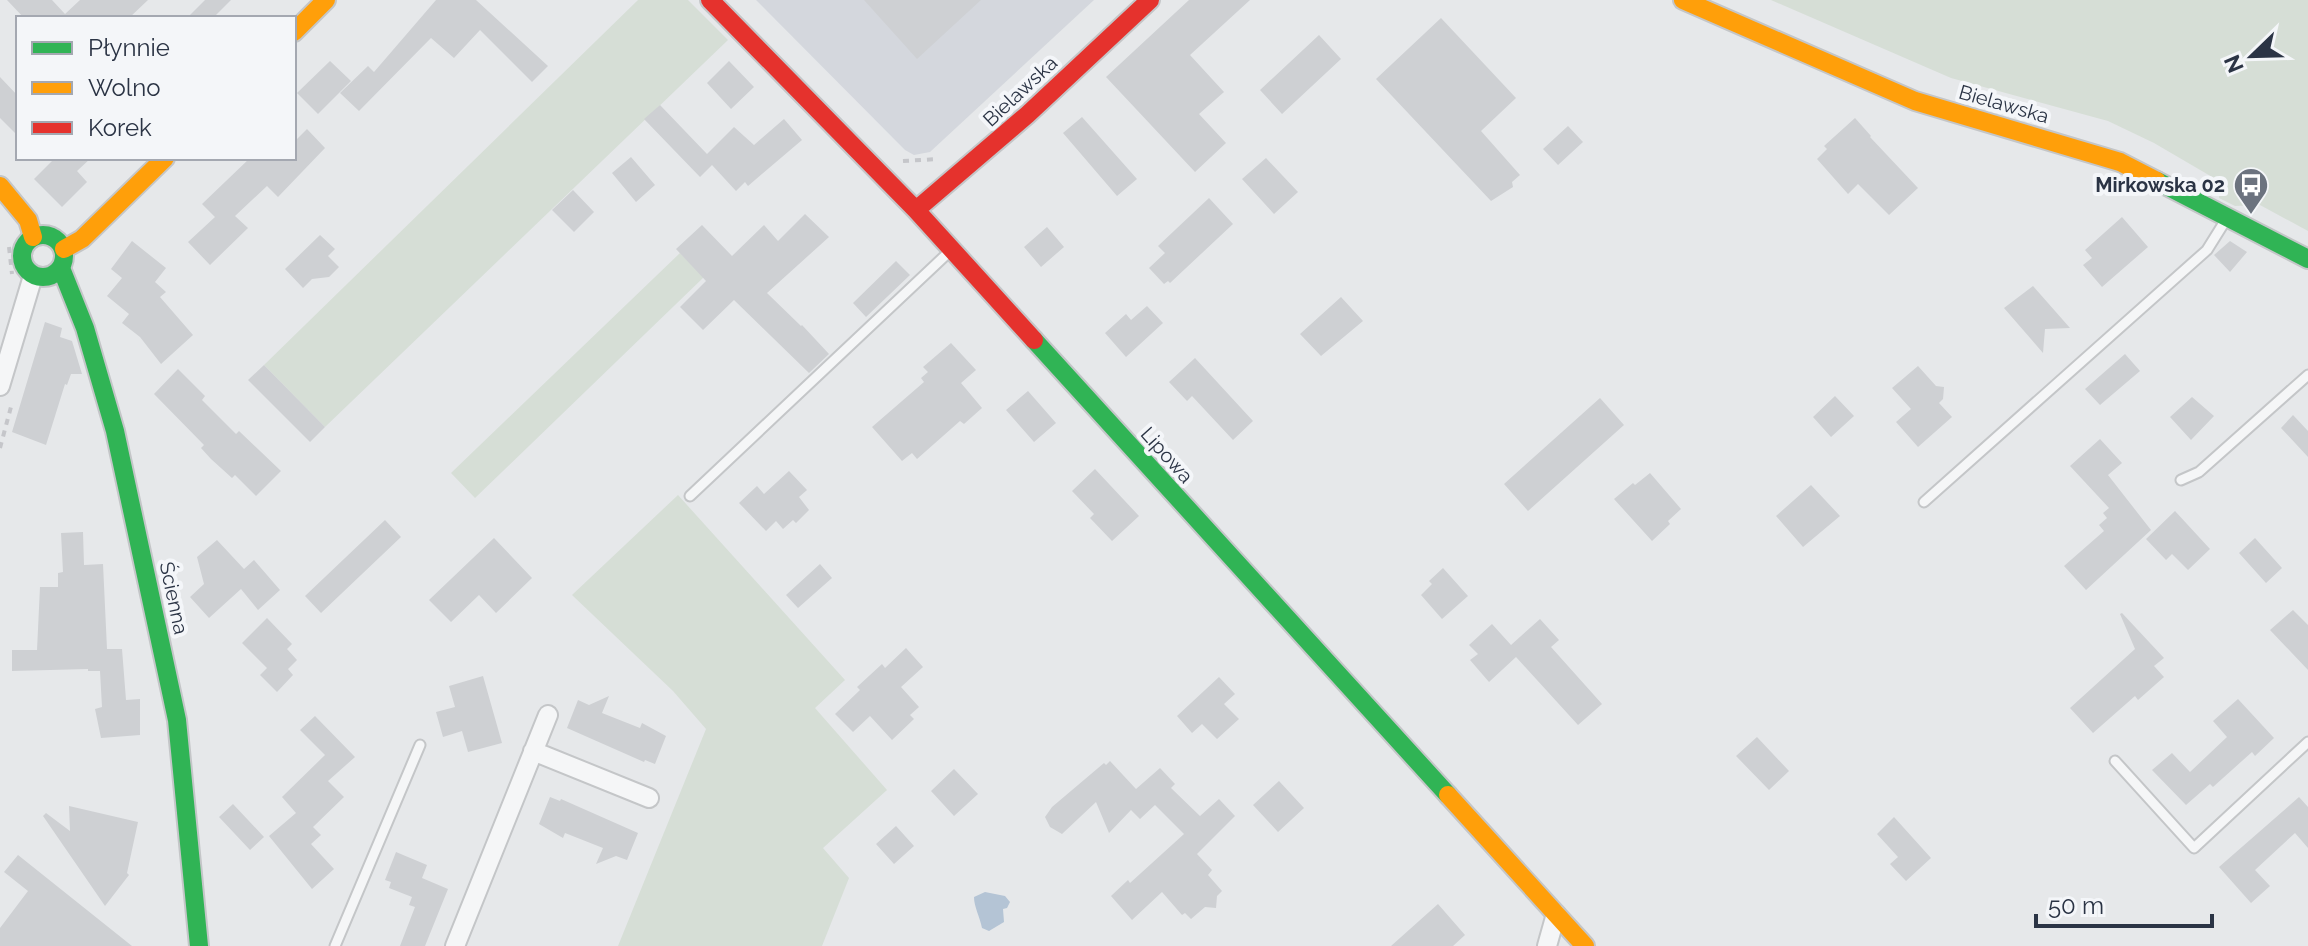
<svg xmlns="http://www.w3.org/2000/svg" width="2308" height="946" viewBox="0 0 2308 946" font-family="Raleway,sans-serif">
	<rect width="100%" height="100%" fill="#e6e8ea"/>
	<path fill="#d4d7dd" d="M756,0H1094L930,152L914,155L905,150Z"/>
	<path fill="#d6ded6" d="M638,0H688L728,40L325,427L264,365Z
		M1771,0H2308V231L2260,205L2235,206L2219,198V181L2154,143L2108,121L1951,78Z
		M680,253L704,277L475,498L451,473Z
		M678,495L845,680L815,708L887,790L823,848L849,878L822,946H618L706,729L673,691L572,595Z"/>
	<path fill="#b4c4d5" d="M985,892L1005,896L1010,902L1007,908L1003,909L1004,922L989,931L982,928C980,917 974,907 974,897Z"/>
	<path fill="#ced0d3" d="M7,0H52L65,14L80,0H148L129,18H24Z
		M205,0H231L213,18H187Z
		M436,0H476L548,66L532,82L480,30L454,58L431,38L359,111L340,93L368,66L374,72Z
		M864,0H981L917,59Z
		M1189,0H1250L1190,55L1224,92L1199,114L1226,143L1195,172L1106,77Z
		M1441,18L1516,98L1481,131L1520,175L1512,182L1513,187L1491,201L1376,79Z
		M1319,35L1341,59L1282,114L1260,90Z
		M330,61L351,81L318,114L297,93Z
		M729,61L754,87L731,109L707,83Z
		M0,77L18,96V136L0,118Z
		M660,105L707,154L734,127L754,145L784,119L802,140L748,186L745,182L736,191L712,165L700,177L644,119Z
		M1082,117L1137,179L1117,196L1063,133Z
		M1855,118L1871,136L1870,137L1918,188L1889,215L1858,184L1848,194L1817,159L1827,149L1824,146Z
		M1568,126L1583,142L1558,165L1543,149Z
		M307,129L325,148L278,197L267,186L235,216L248,228L210,265L188,242L215,217L202,204L250,158H294V142Z
		M631,157L655,185L636,202L612,173Z
		M55,158H91L77,171L87,182L62,207L34,179Z
		M1266,158L1298,192L1274,214L1242,179Z
		M573,190L594,212L574,232L552,210Z
		M1209,198L1233,224L1170,283L1168,281L1164,284L1149,268L1165,253L1158,246Z
		M805,214L829,237L767,293L801,326L802,325L829,354L809,373L734,300L703,330L680,307L706,281L676,249L702,225L732,256L764,225L778,241Z
		M2122,217L2148,247L2102,287L2083,265L2092,258L2085,250Z
		M1047,227L1064,247L1041,267L1024,247Z
		M320,235L335,249L328,256L339,267L329,277L312,279L303,288L285,269Z
		M132,241L166,268L155,282L166,292L160,297L193,335L161,364L140,337L122,323L129,314L107,296L122,278L111,269Z
		M2230,241L2247,252L2230,272L2214,255Z
		M896,261L910,275L866,317L853,303Z
		M2033,286L2070,328L2045,329L2043,353L2004,308Z
		M1341,297L1363,321L1321,356L1300,334Z
		M1147,306L1163,323L1126,357L1105,333L1126,314L1131,320Z
		M45,322L62,328L60,337L72,341L82,374H71L67,385L65,384L46,445L12,432Z
		M951,343L976,370L961,383L982,408L964,424L960,421L917,459L912,453L902,461L872,427L924,382L921,378L928,372L923,367Z
		M2125,354L2140,371L2100,405L2085,389Z
		M1195,358L1253,421L1233,440L1192,396L1187,401L1169,382Z
		M264,365L325,427L310,442L248,380Z
		M1918,366L1936,386L1944,387L1943,399L1939,403L1952,417L1918,447L1896,422L1911,409L1892,388Z
		M178,369L205,396L202,400L236,434L239,431L281,471L256,496L235,475L232,478L211,459L201,448L204,445L154,394Z
		M1028,391L1056,423L1034,442L1006,410Z
		M1835,396L1854,416L1831,437L1813,417Z
		M2192,397L2214,416L2191,440L2170,417Z
		M1600,398L1624,425L1528,511L1504,484Z
		M2293,415L2308,431V457L2281,428Z
		M2100,439L2122,463L2108,475L2151,530L2086,590L2064,566L2104,531L2099,525L2107,518L2103,513L2109,508L2070,466Z
		M1095,469L1139,516L1112,541L1090,518L1094,514L1072,491Z
		M789,471L807,490L799,497L809,510L796,523L793,520L783,529L776,521L766,531L739,503L757,486L764,494Z
		M1650,473L1681,509L1668,521L1670,524L1652,541L1614,499L1633,483L1635,485Z
		M1811,485L1840,516L1803,547L1776,516Z
		M2175,511L2210,549L2188,570L2172,554L2166,560L2146,539Z
		M385,520L401,537L321,613L305,596Z
		M83,532L84,565L103,564L107,649H122L126,700L140,699V735L101,738L95,709L102,707L100,671H88V669L12,671V650H37L40,587H58V573L63,572L61,533Z
		M494,538L532,578L496,613L479,595L451,622L429,600Z
		M2255,538L2282,568L2266,583L2239,553Z
		M217,540L244,569L254,560L280,590L258,610L241,589L209,618L190,597L204,584L197,557Z
		M820,564L832,578L798,608L786,595Z
		M1443,568L1468,596L1442,619L1421,595L1432,584L1429,581Z
		M2293,610L2308,625V670L2270,630Z
		M2122,613L2164,658L2154,666L2164,677L2138,700L2135,696L2093,733L2070,708L2135,649L2120,614Z
		M267,618L292,644L287,649L297,660L288,669L293,675L277,692L260,675L267,668L242,643Z
		M1540,619L1559,640L1551,647L1602,704L1578,725L1516,657L1489,682L1470,660L1478,654L1469,645L1492,624L1511,645Z
		M906,648L923,667L901,687L919,707L910,715L914,719L892,740L870,716L853,732L835,714L860,690L857,687L882,664L885,668Z
		M483,676L502,743L468,752L462,731L443,737L436,712L455,707L449,686Z
		M1219,677L1235,694L1224,704L1239,719L1217,739L1202,724L1192,733L1177,716Z
		M609,696L602,713L640,728L642,723L666,736L655,764L645,760L644,762L567,728L578,700L589,705Z
		M2238,699L2274,738L2255,756L2252,752L2213,787L2210,784L2186,805L2152,770L2172,753L2190,772L2227,737L2213,721Z
		M315,716L355,757L328,781L344,797L313,827L321,835L311,844L334,869L312,889L269,836L296,813L282,797L325,755L300,730Z
		M1757,737L1789,771L1769,790L1736,756Z
		M1110,761L1136,789L1160,768L1175,784L1171,788L1200,816L1219,799L1235,816L1197,854L1212,870L1208,875L1222,891L1217,896L1216,908L1205,907L1191,919L1185,913L1182,915L1162,892L1132,920L1111,896L1128,880L1130,883L1184,834L1155,805L1140,819L1131,810L1109,833L1096,802L1062,834L1050,827L1045,817L1052,807L1104,763L1106,765Z
		M954,769L978,794L954,816L931,791Z
		M1279,781L1304,808L1278,832L1253,805Z
		M550,797L560,801L561,799L638,833L627,860L616,856L596,864L603,848L565,833L563,838L539,824Z
		M2299,797L2308,807V848L2295,833L2255,870L2270,886L2251,903L2219,867Z
		M233,804L264,837L250,850L219,817Z
		M69,806L138,822L127,873L129,875L105,906L43,816L46,813L70,831Z
		M1894,817L1931,858L1906,881L1890,864L1898,857L1877,834Z
		M896,826L914,846L894,864L876,844Z
		M396,852L427,865L422,878L448,889L425,946H400L415,907L409,905L412,897L389,888L391,882L385,880Z
		M18,855L132,946H0V928L28,891L4,872Z
		M1438,904L1465,935L1453,946H1391Z"/>
	<g fill="none" stroke-linecap="round" stroke-linejoin="round">
		<g stroke="#c4c6c8" stroke-width="13">
			<path id="lane" d="M2181,480L2199,472L2308,375
				M690,496L949,252
				M1924,502L2207,250L2227,218
				M2115,761L2194,848L2308,742
				M335,946L420,745"/>
		</g>
		<g stroke="#c4c6c8" stroke-width="22">
			<path id="street" d="M0,386L33,276
				M533,751L649,798
				M455,946L548,715
				M1547,946L1556,914"/>
		</g>
		<g stroke="#c4c6c8" stroke-width="22">
			<path id="fast" d="M2157,181L2308,259
				M22 256a21 21 0 1 1 42 0a21 21 0 1 1-42 0Z
				M61,268L85,328L115,431L177,720L199,946
				M1034,340L1448,795"/>
		</g>
		<g stroke="#c4c6c8" stroke-width="22">
			<path id="slow" d="M1683,0L1915,101L2120,162L2157,181
				M294,32L326,0
				M0,186L28,220L33,237
				M64,249L82,239L165,158
				M1448,795L1585,946"/>
		</g>
		<g stroke="#c4c6c8" stroke-width="22">
			<path id="jam" d="M710,0L916,210L1034,340
				M916,210L1027,115L1150,0"/>
		</g>
		<path stroke="#c5c6ca" stroke-width="4" stroke-dasharray="6 6" stroke-linecap="butt" d="M903,161L938,159
			M9,247L12,274
			M0,448L12,403"/>
		<use href="#lane" stroke="#f5f6f7" stroke-width="9"/>
		<use href="#street" stroke="#f5f6f7" stroke-width="18"/>
		<use href="#fast" stroke="#30b455" stroke-width="18"/>
		<use href="#slow" stroke="#ff9f0a" stroke-width="18"/>
		<use href="#jam" stroke="#e5322d" stroke-width="18"/>
	</g>
	<defs>
		<g id="bus-pin" transform="scale(1.8)"><path d="M0 17L-7.5 6A9.5 9.5 0 1 1 7.5 6Z" fill="#6c737f" stroke="#f4f6f9"/><path d="M-5-6H5V4H4V6H2V4H-2V6H-4V4H-5ZM-3.5-4V0h7V-4ZM-3.5 1.2v1.5H-2V1.2ZM2 1.2v1.5H3.5V1.2Z" fill="#fff"/></g>
	</defs>
	<g fill-rule="evenodd">
		<use href="#bus-pin" x="2251" y="185"/>
	</g>
	<g text-anchor="middle" stroke-width="8" stroke-linejoin="round" paint-order="stroke">
		<g font-size="20" fill="#2b3445" stroke="#f4f6f9">
			<text transform="translate(1020 91) rotate(-43)" y="7">Bielawska</text>
			<text transform="translate(2004 104) rotate(16)" y="7">Bielawska</text>
			<text transform="translate(1167 455) rotate(48)" y="7">Lipowa</text>
			<text transform="translate(174 598) rotate(78)" y="7">Ścienna</text>
		</g>
		<g font-size="20" font-weight="bold" fill="#2b3445" stroke="#f4f6f9" text-anchor="end">
			<text x="2225" y="192">Mirkowska 02</text>
		</g>
	</g>
	<rect x="16" y="16" width="280" height="144" fill="#f4f6f9" stroke="#a4a8b1" stroke-width="2"/>
	<rect x="32" y="42" width="40" height="12" fill="#30b455" stroke="#a4a8b1" stroke-width="2"/>
	<text x="88" y="56" font-size="24" fill="#2b3445">Płynnie</text>
	<rect x="32" y="82" width="40" height="12" fill="#ff9f0a" stroke="#a4a8b1" stroke-width="2"/>
	<text x="88" y="96" font-size="24" fill="#2b3445">Wolno</text>
	<rect x="32" y="122" width="40" height="12" fill="#e5322d" stroke="#a4a8b1" stroke-width="2"/>
	<text x="88" y="136" font-size="24" fill="#2b3445">Korek</text>
	<g transform="translate(2252 56) rotate(247)" stroke="#f4f6f9" stroke-width="6" paint-order="stroke">
	<path d="M0-6L14 30L0 20L-14 30Z" fill="#2b3445"/>
	<text y="-12" font-size="22" font-weight="bold" text-anchor="middle" fill="#2b3445">N</text>
	</g>
	<path d="M2036 914v12h176v-12" fill="none" stroke="#2b3445" stroke-width="4"/>
	<text x="2048" y="914" font-size="24" fill="#2b3445" stroke="#f4f6f9" stroke-width="6" paint-order="stroke">50 m</text>
</svg>
